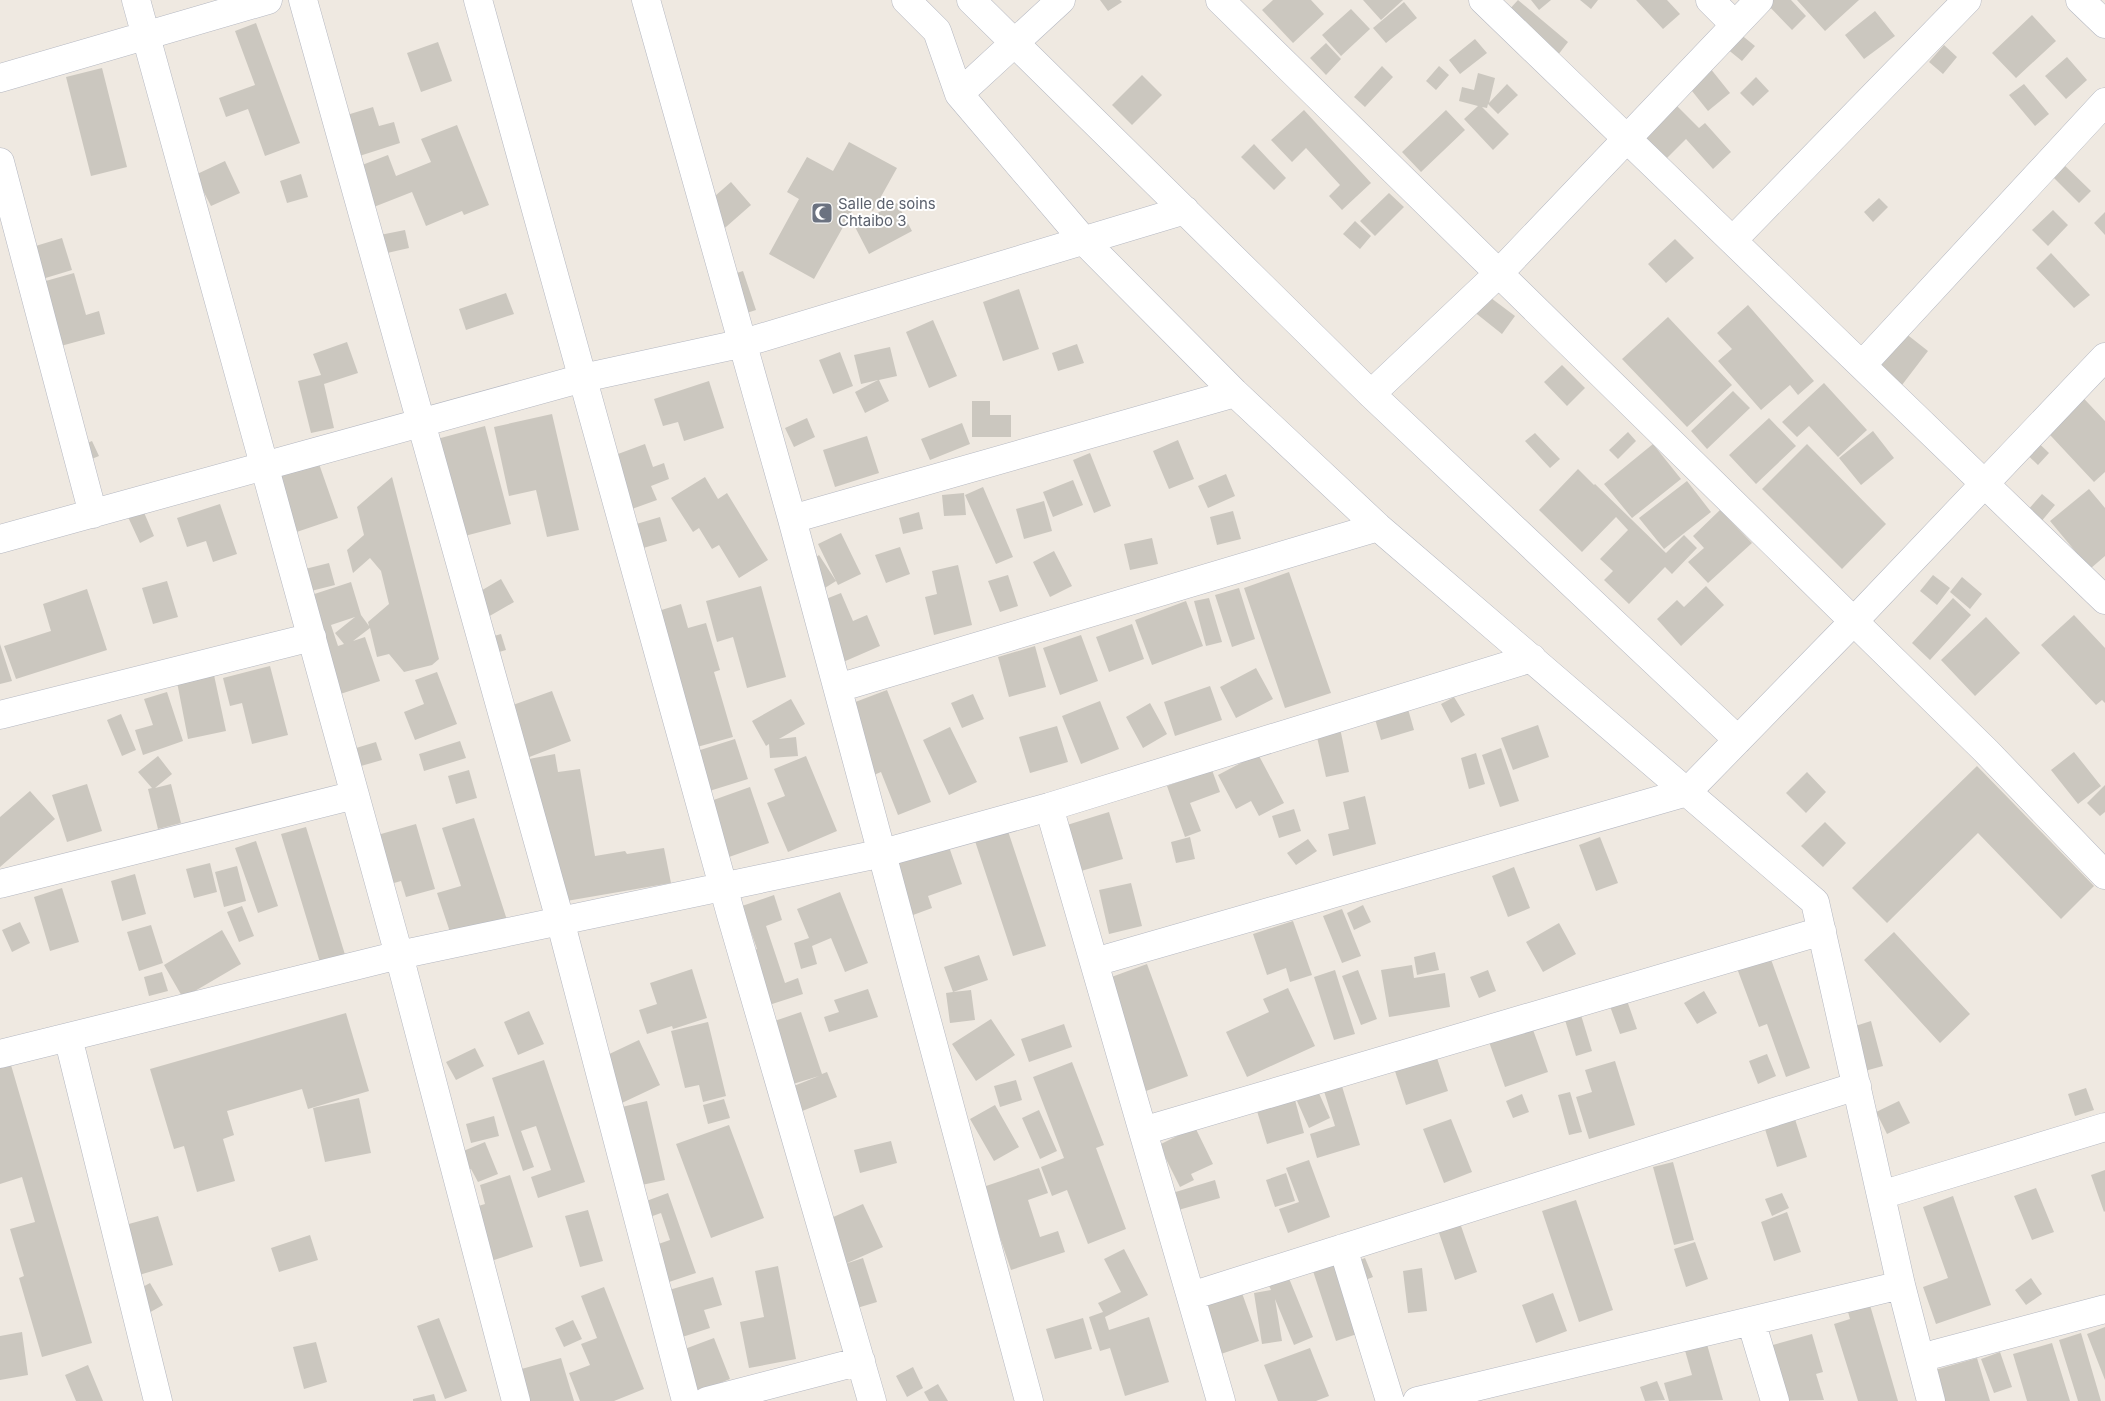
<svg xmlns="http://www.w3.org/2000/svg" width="2105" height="1401" viewBox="0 0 2105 1401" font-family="Inter,sans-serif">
	<rect width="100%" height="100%" fill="#efe9e1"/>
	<path fill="#cbc7bf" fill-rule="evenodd" d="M1100,0H1120L1122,2L1108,11Z
		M1273,0H1311L1324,14L1293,43L1262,10Z
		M1363,0H1403L1381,20Z
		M1518,0L1568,42L1558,55L1507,12Z
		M1531,0H1551L1539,10Z
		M1580,0H1598L1591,9Z
		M1636,0H1667L1680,14L1663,29Z
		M1763,0H1791L1806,16L1792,30Z
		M1797,0H1859L1825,31Z
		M1404,2L1417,18L1386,43L1373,28Z
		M1351,9L1370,29L1341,56L1322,35Z
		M1875,11L1895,36L1864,59L1845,35Z
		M2032,15L2056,41L2016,78L1992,53Z
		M256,23L300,143L265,156L248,109L226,117L219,98L255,85L235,31Z
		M1734,29L1755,46L1742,61L1721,44Z
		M1475,39L1487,53L1460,74L1449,60Z
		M438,42L452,81L421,92L407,53Z
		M1326,43L1341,59L1326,75L1310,58Z
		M1944,45L1957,57L1943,74L1929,62Z
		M2067,57L2087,80L2066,99L2045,76Z
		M1702,58L1730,93L1708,111L1680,76Z
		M1382,66L1393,77L1365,107L1354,97Z
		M1439,66L1449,75L1436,90L1426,81Z
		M102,68L127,167L91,176L66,77Z
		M1478,73L1495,78L1489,103L1507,84L1518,95L1498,114L1488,104L1487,108L1482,107L1509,134L1493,150L1464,119L1478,106L1459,101L1462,87L1474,90Z
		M1142,75L1162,95L1132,125L1112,105Z
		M1756,77L1769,91L1753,106L1740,93Z
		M2024,84L2049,114L2035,126L2009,95Z
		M1667,96L1699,128L1705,123L1731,152L1713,169L1686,139L1664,161L1633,129Z
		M373,107L379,126L394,122L400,143L350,159L337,118Z
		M1304,110L1371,183L1342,210L1329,196L1340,185L1306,148L1292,162L1271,140Z
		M1446,110L1465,130L1421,172L1402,152Z
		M457,125L489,205L464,215L462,211L426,226L412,192L361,212L344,172L388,155L396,176L431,162L421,139Z
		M849,142L897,168L873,211L857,202L814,279L769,254L799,199L787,192L807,157L833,171Z
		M1254,144L1286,178L1274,190L1241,157Z
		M2058,159L2091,191L2079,203L2046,170Z
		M225,161L240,193L211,206L195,175Z
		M301,174L308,197L287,203L280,181Z
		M731,182L751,205L718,234L698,211Z
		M1389,193L1404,207L1375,236L1360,221Z
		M1879,198L1888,207L1873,222L1864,212Z
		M897,203L912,231L869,254L854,225Z
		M2053,210L2068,225L2048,246L2032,230Z
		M2105,212V235L2094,223Z
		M1355,221L1371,236L1360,249L1343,234Z
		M405,230L409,248L374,256L370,237Z
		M62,238L72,270L29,283L19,251Z
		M1675,239L1694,258L1666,283L1648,264Z
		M2051,253L2090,295L2074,308L2036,268Z
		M743,271L756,310L728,319L715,280Z
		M74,273L86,315L99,311L105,334L46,350L28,286Z
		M1475,286L1515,316L1502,334L1463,303Z
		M1019,289L1039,349L1003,361L983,302Z
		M506,293L514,314L466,330L459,309Z
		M1748,305L1814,381L1798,395L1790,385L1761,410L1718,361L1732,349L1717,333Z
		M1668,317L1732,385L1687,427L1622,359Z
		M933,320L957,376L929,388L906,332Z
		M1900,329L1928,351L1902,385L1874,362Z
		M347,342L358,373L324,384L334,428L311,433L298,381L321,375L313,354Z
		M1077,344L1084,363L1058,371L1052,353Z
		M890,347L897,376L879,380L889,401L865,413L855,392L878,380L861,384L854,355Z
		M840,352L853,386L833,394L819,360Z
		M1562,365L1585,388L1567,406L1544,382Z
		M709,381L724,428L684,441L678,422L663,426L654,399Z
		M1824,383L1867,430L1838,457L1809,426L1797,437L1782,422Z
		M2073,387L2105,421V472L2094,482L2037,421Z
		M1733,391L1750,408L1707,449L1691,431Z
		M972,401H990V415H1011V437H972Z
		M552,414L579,530L547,537L536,490L509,496L494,427Z
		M807,418L815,437L794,447L785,428Z
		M1769,418L1796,446L1756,484L1729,455Z
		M962,423L970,444L930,460L921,439Z
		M485,426L511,524L453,539L426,442Z
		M1873,431L1894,458L1861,485L1839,458Z
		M1628,432L1636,441L1618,459L1609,450Z
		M2027,432L2049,453L2038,465L2016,444Z
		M1535,433L1560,459L1550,468L1525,441Z
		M867,436L879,473L835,487L823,450Z
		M1178,440L1194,479L1169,489L1153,451Z
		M92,441L99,456L82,463L75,448Z
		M645,444L653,467L664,463L669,479L651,486L657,500L618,514L599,461Z
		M1653,444L1681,479L1632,518L1604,484Z
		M1807,444L1886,524L1842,569L1762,489Z
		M1090,453L1111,506L1094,513L1073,460Z
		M318,461L338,518L276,539L256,482Z
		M1578,469L1594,485L1595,484L1666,553L1684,535L1697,548L1672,574L1665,567L1629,604L1604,580L1613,571L1600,559L1628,530L1616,517L1582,552L1539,510Z
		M1226,474L1235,496L1208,508L1198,486Z
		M392,477L439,659L432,665L404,672L389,654L377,657L370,628L353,641L365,637L380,681L322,700L290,602L351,582L361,615L369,626L368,622L389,604L381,571L370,558L353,573L347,550L364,535L357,507ZM355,617L335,633L344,644L338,646L331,625Z
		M705,477L718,499L727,493L768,560L739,578L719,545L712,549L699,528L693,532L671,498Z
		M1073,480L1083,505L1053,517L1043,492Z
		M1687,481L1711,512L1664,549L1639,518Z
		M983,487L1013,557L996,564L965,495Z
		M2089,489L2105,508V556L2090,569L2050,521Z
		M964,493L966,515L944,516L942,495Z
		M2042,494L2055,505L2040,523L2027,511Z
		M1044,501L1052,531L1024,539L1016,509Z
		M220,504L237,554L213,562L206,541L187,547L177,518Z
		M143,510L154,536L140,543L128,517Z
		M1720,510L1752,543L1708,583L1688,562L1704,548L1693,536Z
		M1233,511L1241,539L1217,545L1210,517Z
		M919,512L923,529L903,534L899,518Z
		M660,517L667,541L640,549L633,525Z
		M841,533L861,574L838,585L818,544Z
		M1152,538L1158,564L1130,570L1124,544Z
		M900,547L910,574L886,583L875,555Z
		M1054,551L1072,586L1050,597L1033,562Z
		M819,555L836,581L820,591L803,566Z
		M329,563L335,585L291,596L285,574Z
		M958,565L972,625L934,635L925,597L937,594L932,571Z
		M1289,572L1331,693L1285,708L1244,588Z
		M1008,575L1018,606L1000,612L988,581Z
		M1933,575L1950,588L1937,605L1920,591Z
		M1962,577L1982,594L1970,609L1950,592Z
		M501,579L514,602L481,621L467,599Z
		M167,581L178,617L153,624L142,588Z
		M761,586L786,677L747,688L733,637L717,642L706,601Z
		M1706,586L1724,605L1681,646L1657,619L1677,600L1684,607Z
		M1239,588L1255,639L1232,647L1215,595Z
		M87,589L107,650L16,679L4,646L51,631L43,604Z
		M841,593L853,621L867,615L880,646L834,666L808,606Z
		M1209,598L1222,642L1206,646L1194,601Z
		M1953,598L1971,615L1930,660L1912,643Z
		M1186,601L1203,646L1152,665L1135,620Z
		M681,604L688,628L706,623L720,670L714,672L733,737L679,752L655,612Z
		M2074,615L2105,648V703L2102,700L2096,705L2041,645Z
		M1986,617L2020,653L1975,696L1941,660Z
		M1132,624L1144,659L1109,672L1096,637Z
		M501,634L506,650L482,657L477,641Z
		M1081,635L1098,681L1060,695L1043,648Z
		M0,644L12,681L0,684Z
		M1035,646L1046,687L1009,697L998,657Z
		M270,666L288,735L252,744L242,703L230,706L223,678Z
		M1256,668L1273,699L1236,718L1220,687Z
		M437,672L457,724L415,740L404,712L424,704L415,680Z
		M214,675L226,731L188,739L177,682Z
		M1210,686L1222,720L1175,736L1164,702Z
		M887,690L931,802L898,815L881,772L869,777L842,707Z
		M552,691L571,741L519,761L499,710Z
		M167,692L183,741L143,755L135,730L153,725L144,699Z
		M973,694L984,719L962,728L951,703Z
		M1454,697L1465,715L1451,723L1441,704Z
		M791,699L805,724L779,739L796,737L798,756L770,758L769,744L766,746L752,721Z
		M1100,701L1119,749L1081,764L1062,716Z
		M1150,703L1167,734L1143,748L1126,717Z
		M1408,709L1414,730L1381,740L1375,719Z
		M121,714L136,750L122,756L107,720Z
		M1339,723L1349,772L1326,777L1315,728Z
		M1538,725L1549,757L1513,770L1501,738Z
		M1057,726L1068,762L1030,773L1019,737Z
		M950,727L977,782L949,795L923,740Z
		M735,739L748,779L690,797L678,757Z
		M460,741L466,758L424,771L419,754Z
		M376,742L382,760L361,766L356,748Z
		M1501,748L1519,801L1500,807L1482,755Z
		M2074,752L2101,786L2078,804L2051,770Z
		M1476,753L1485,784L1469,789L1461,758Z
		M555,754L558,772L580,769L595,856L625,851L627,854L664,848L671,883L549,904L546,846L529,759Z
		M1258,754L1284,803L1259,816L1251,801L1236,809L1218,775Z
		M158,756L172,774L155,788L171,784L181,823L158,829L148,789L152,788L138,772Z
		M806,756L837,831L788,852L767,803L785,796L774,769Z
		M1977,766L2094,886L2061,919L1978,833L1887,923L1852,888Z
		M469,770L477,798L456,804L448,776Z
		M1212,770L1220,792L1190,803L1201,831L1185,837L1167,786Z
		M1807,772L1826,792L1806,813L1786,793Z
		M87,784L102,831L67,842L52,795Z
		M2105,785V812L2100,816L2087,803Z
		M750,787L769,843L729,857L691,808Z
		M30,791L55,819L0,867V817Z
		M1365,796L1376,844L1333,856L1328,834L1349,829L1343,802Z
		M1294,809L1301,831L1279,838L1272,816Z
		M1109,812L1123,859L1081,871L1067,825Z
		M474,818L507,920L452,938L437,893L461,886L442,828Z
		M1825,822L1846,843L1823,867L1801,846Z
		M416,824L435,889L406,897L401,881L373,889L360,840Z
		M306,827L346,958L321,966L281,834Z
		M1007,828L1046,946L1013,956L974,838Z
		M1190,837L1195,859L1176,863L1171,842Z
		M1600,837L1618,883L1596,891L1579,845Z
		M1308,839L1317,851L1296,865L1287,853Z
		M256,841L278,906L258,913L235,848Z
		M948,844L962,884L928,896L932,908L905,918L886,865Z
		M210,863L217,892L194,898L186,869Z
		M237,866L246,901L224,907L215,872Z
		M1514,867L1530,908L1508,917L1492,876Z
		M135,874L146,914L122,921L111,881Z
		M1131,883L1142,926L1109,934L1099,890Z
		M62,888L79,942L50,951L34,897Z
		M840,892L868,963L845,972L831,938L812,946L817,964L801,969L794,943L809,938L797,909Z
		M774,895L782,920L766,926L785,983L798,978L803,994L769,1005L750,952L757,949L742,906Z
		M1363,905L1371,922L1354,930L1347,913Z
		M242,906L254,936L239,942L227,912Z
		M1342,909L1361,956L1342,963L1323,916Z
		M1293,921L1312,975L1290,982L1286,968L1267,975L1253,934Z
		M20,922L30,943L12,952L2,930Z
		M1559,923L1576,954L1543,972L1526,942Z
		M151,925L163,963L139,971L127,932Z
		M222,930L241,964L183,998L164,965Z
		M1894,932L1970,1014L1940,1043L1864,960Z
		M1768,951L1810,1068L1786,1077L1767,1024L1759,1027L1735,963Z
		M1435,952L1439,970L1417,975L1414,957Z
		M979,955L988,980L953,992L971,990L975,1020L950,1023L946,993L953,992L944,967Z
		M1147,964L1188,1076L1146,1091L1106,979Z
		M1412,965L1414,978L1445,973L1450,1007L1389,1017L1381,970Z
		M692,969L707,1018L673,1029L672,1026L647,1034L639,1010L657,1004L650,983Z
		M1335,970L1355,1034L1334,1040L1314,977Z
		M1358,970L1377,1019L1361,1025L1342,976Z
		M1488,970L1496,991L1479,998L1470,977Z
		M162,972L168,991L149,996L144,977Z
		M1288,988L1315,1046L1247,1077L1226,1032L1269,1012L1263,999Z
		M868,989L878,1017L829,1032L824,1017L839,1012L834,1000Z
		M1704,991L1717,1013L1697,1024L1684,1003Z
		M1624,992L1637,1029L1620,1034L1607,998Z
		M529,1011L544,1044L518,1055L504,1022Z
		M801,1012L822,1074L827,1072L837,1097L780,1120L771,1095L819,1076L793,1084L760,1026Z
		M346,1013L369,1091L308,1109L302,1089L227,1111L234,1135L223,1139L235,1181L197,1192L184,1146L174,1149L150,1069Z
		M1581,1015L1592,1051L1576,1056L1565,1020Z
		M991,1019L1015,1055L976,1081L952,1044Z
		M1871,1021L1883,1066L1861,1072L1849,1028Z
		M708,1022L726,1096L703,1102L699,1085L685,1088L671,1031Z
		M1064,1024L1072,1047L1029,1062L1021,1039Z
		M1531,1024L1548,1072L1505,1087L1488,1039Z
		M639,1040L660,1085L607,1110L586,1065Z
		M475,1048L484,1066L456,1080L446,1062Z
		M1435,1052L1448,1091L1406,1105L1393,1065Z
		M1767,1054L1776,1076L1758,1084L1749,1061Z
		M544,1060L585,1182L538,1198L531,1177L551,1170L536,1126L521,1131L534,1167L523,1171L492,1078Z
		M1615,1061L1635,1125L1589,1139L1576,1097L1592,1092L1585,1070Z
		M1072,1062L1104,1145L1096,1148L1126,1229L1088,1244L1067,1190L1052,1196L1041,1167L1064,1158L1033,1077Z
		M11,1065L92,1343L42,1357L19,1278L24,1276L10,1229L35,1222L22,1177L0,1184V1068Z
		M1016,1080L1022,1100L1000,1107L994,1086Z
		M1341,1083L1360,1145L1317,1158L1310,1134L1335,1126L1323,1088Z
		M2086,1088L2094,1110L2075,1116L2068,1094Z
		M1318,1091L1330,1118L1309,1128L1297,1101Z
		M1570,1092L1582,1132L1569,1135L1558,1095Z
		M1522,1094L1529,1112L1513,1118L1506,1101Z
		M359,1098L371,1153L325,1162L313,1108Z
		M724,1099L730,1118L708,1124L703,1105Z
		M1295,1100L1304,1133L1267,1144L1257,1111Z
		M647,1101L665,1180L623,1189L605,1111Z
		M1899,1101L1910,1123L1887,1134L1876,1112Z
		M995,1105L1019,1147L994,1161L970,1119Z
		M1039,1110L1057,1151L1040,1159L1022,1118Z
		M494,1116L499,1136L471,1143L466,1124Z
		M1794,1116L1807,1157L1777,1167L1764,1126Z
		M1451,1119L1472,1172L1444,1183L1423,1129Z
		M729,1125L764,1218L711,1238L676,1144Z
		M1195,1127L1213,1164L1191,1174L1194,1180L1180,1187L1159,1145Z
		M891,1141L897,1163L860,1173L854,1150Z
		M485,1142L498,1174L478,1182L471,1169L452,1177L444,1159Z
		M1309,1160L1330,1217L1288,1233L1279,1209L1299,1202L1286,1168Z
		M1673,1162L1694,1240L1674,1245L1653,1167Z
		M1039,1168L1048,1193L1028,1200L1040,1237L1058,1231L1065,1252L1011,1270L983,1187Z
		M2105,1170V1211L2104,1212L2091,1175Z
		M1286,1173L1295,1201L1275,1207L1266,1180Z
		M510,1175L533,1247L476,1266L459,1212L485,1204L480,1185Z
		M1215,1180L1220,1198L1175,1211L1169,1194Z
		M2036,1188L2054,1232L2032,1240L2014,1196Z
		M668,1193L696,1273L654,1287L641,1250L670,1240L661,1213L647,1218L641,1203Z
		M1782,1193L1789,1208L1772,1216L1765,1199Z
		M1953,1196L1991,1305L1936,1324L1923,1287L1948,1278L1923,1207Z
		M1576,1200L1613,1310L1579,1322L1542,1211Z
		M863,1204L883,1247L845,1264L863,1258L877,1302L837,1314L815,1225Z
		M588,1210L603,1261L580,1267L565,1216Z
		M1787,1212L1801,1252L1774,1261L1761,1222Z
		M158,1216L173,1265L139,1275L125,1225Z
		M1460,1223L1477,1272L1455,1280L1438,1230Z
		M310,1235L318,1260L279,1272L271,1248Z
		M1695,1242L1708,1279L1686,1287L1674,1249Z
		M1124,1249L1148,1295L1105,1317L1109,1330L1149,1317L1169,1382L1125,1396L1110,1348L1100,1351L1089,1317L1103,1312L1098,1303L1121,1292L1104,1259Z
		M1365,1258L1373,1277L1355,1284L1347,1265Z
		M1337,1263L1360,1333L1336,1341L1313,1271Z
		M778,1266L796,1359L749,1368L740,1322L764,1317L755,1271Z
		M1422,1268L1427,1311L1408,1313L1403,1271Z
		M1286,1271L1313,1337L1294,1345L1275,1299L1282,1341L1262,1344L1254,1293L1271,1290L1266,1279Z
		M713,1277L722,1305L704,1310L710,1328L673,1340L659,1293Z
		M2031,1278L2042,1294L2026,1305L2015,1290Z
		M150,1283L163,1305L138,1319L126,1296Z
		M604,1287L644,1389L614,1401H580L569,1373L590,1365L581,1344L597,1338L581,1296Z
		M1865,1288L1898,1401H1858L1834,1324L1850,1319L1843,1294Z
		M1242,1293L1259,1341L1218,1355L1202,1307Z
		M1553,1293L1567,1331L1536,1343L1522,1305Z
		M439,1318L467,1391L445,1399L417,1326Z
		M1083,1318L1092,1349L1055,1359L1046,1329Z
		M573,1320L582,1339L564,1347L555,1328Z
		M1702,1327L1723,1400L1669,1401L1664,1383L1692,1375L1680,1333Z
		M2105,1327V1380L2087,1334Z
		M22,1332L28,1375L0,1380V1336Z
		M2081,1333L2101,1401H2078L2059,1340Z
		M1812,1334L1823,1372L1816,1374L1824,1400L1770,1401L1755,1350Z
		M714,1338L730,1379L690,1395L674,1353Z
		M316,1342L327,1382L304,1389L293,1347Z
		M2052,1343L2070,1401H2027L2013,1354Z
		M1310,1348L1329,1396L1316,1401H1278L1264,1365Z
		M2000,1352L2012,1387L1994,1393L1981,1359Z
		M561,1358L574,1401H515L507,1373Z
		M1977,1358L1990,1401H1944L1935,1370Z
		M88,1365L103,1401H76L65,1375Z
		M913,1367L923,1388L907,1397L896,1376Z
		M1657,1381L1665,1400L1645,1401L1640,1387Z
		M938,1384L948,1401H929L924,1392Z
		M434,1394L436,1401H413V1399Z"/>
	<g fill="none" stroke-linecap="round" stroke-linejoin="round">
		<g stroke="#b4b7c1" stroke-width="29">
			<path id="minor" d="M136,0L399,955L516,1401
				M303,0L560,920L686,1401
				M478,0L731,915L872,1401
				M646,0L792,519L1029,1401
				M906,0L937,31L959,94L1085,242L1235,393L1378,527L1815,902L1901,1285L1931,1401
				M971,0L1371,394L1738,740
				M1220,0L1986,751L2105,875
				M1483,0L2105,600
				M1710,0L1735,25
				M2080,0L2105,24
				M0,78L268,0
				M959,94L1061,0
				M0,162L93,514
				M1733,240L1967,0
				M1862,365L2105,102
				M1371,394L1499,273L1759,0
				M792,519L1235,393
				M0,539L583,378L744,343L1185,210
				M838,688L1378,527
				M0,715L312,637
				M1049,807L1221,1401
				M0,884L355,795
				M1095,962L1687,792L1854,621L2105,357
				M68,1037L158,1401
				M0,1054L399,955L883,853L1049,807L1532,658
				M1143,1131L1822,931
				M1881,1195L2105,1127
				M1343,1248L1390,1401
				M1191,1296L1857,1086
				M1751,1321L1775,1401
				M1920,1358L2105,1309
				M707,1401L861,1361
				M1417,1401L1901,1285"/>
		</g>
		<use href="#minor" stroke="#fff" stroke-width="28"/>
	</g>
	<defs>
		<g id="mosque-square" transform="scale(1.125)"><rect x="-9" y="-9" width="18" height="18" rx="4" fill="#6b7280" stroke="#fff"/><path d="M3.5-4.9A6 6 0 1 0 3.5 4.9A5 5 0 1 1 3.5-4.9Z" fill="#fff"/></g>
	</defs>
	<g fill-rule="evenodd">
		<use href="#mosque-square" x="822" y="213"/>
	</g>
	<g text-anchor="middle" stroke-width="4" stroke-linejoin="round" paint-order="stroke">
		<g font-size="15" fill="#5b616d" stroke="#fff" text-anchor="start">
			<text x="838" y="209">Salle de soins<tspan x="838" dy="17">Chtaibo 3</tspan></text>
		</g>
	</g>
</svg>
